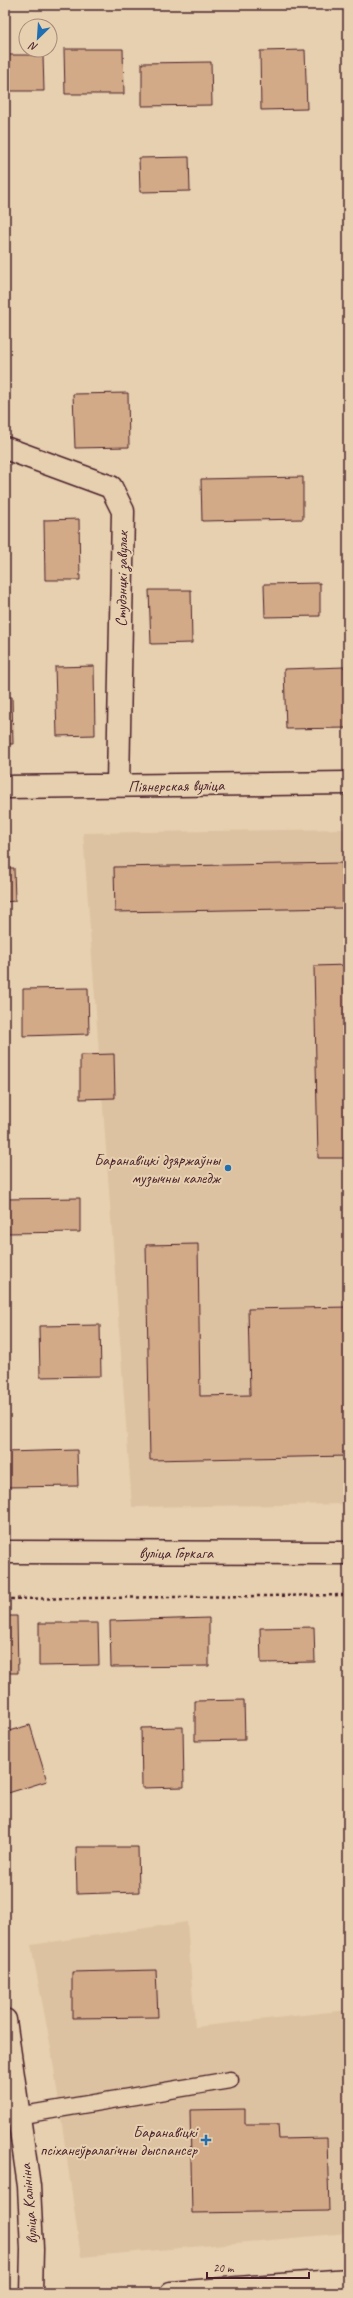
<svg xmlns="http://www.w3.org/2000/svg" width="353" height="2298" viewBox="0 0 353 2298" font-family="Caveat,sans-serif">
	<rect width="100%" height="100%" fill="#e6d0af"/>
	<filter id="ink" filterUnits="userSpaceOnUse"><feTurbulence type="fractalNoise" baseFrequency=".025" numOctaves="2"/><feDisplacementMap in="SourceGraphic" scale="8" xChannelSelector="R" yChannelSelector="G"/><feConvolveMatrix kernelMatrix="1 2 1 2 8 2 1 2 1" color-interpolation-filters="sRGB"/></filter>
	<g filter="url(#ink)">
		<path fill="#ddc2a1" d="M348,829V1504L132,1507L83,833Z
			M187,1922L195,2027L348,2010V2233L81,2257L51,2048L31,1945Z"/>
		<path fill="#d2aa88" stroke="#4a1f2b" d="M64,49H123L124,94H65Z
			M305,50L307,109L261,110L260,51Z
			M5,55H43L44,91H5Z
			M211,62L212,105L142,106V63Z
			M189,157L190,191L140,192L139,158Z
			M346,316H348V360H347Z
			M128,393L129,447L75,448L73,394Z
			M303,477V519L202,521L201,479Z
			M79,519L80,580H45L44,520Z
			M5,569H7L8,624L5,625Z
			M320,583V616L265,617L264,584Z
			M149,590H191L192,643L151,644Z
			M94,666L95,735L57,736L55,667Z
			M345,667L347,728L286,729L284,669Z
			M5,697H12L13,744H5Z
			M342,863L343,908L115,912L114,867Z
			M5,868H14L15,901L5,902Z
			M348,965V1158H318L314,966Z
			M88,988L89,1034L23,1036V989Z
			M114,1054L115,1098L80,1099V1055Z
			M80,1198V1232L6,1233L5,1199Z
			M198,1244L200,1396L250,1395L248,1309L348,1307V1456L150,1460L146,1245Z
			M100,1325L101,1376L40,1377L39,1326Z
			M77,1450L78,1486L5,1487V1452Z
			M5,1616H17L18,1673H5Z
			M209,1618V1666L111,1667L110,1621Z
			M39,1623H98L99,1665L39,1666Z
			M314,1627L315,1662L261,1663L260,1628Z
			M244,1700L245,1740L195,1741V1701Z
			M30,1725L47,1781L5,1794V1732Z
			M183,1727L184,1787L142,1788L141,1728Z
			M76,1847H138L139,1892L77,1894Z
			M156,1970L158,2017L72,2018V1972Z
			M245,2109V2124H278L279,2139L327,2138L329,2211L192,2213L190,2110Z"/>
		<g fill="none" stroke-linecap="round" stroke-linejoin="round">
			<g stroke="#4a1f2b" stroke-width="19">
				<path id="lane" d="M5,2118L230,2080"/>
			</g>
			<g stroke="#4a1f2b" stroke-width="25">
				<path id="street" d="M5,448L111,487L123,511L118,785
					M5,787L348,783
					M5,1552L348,1553
					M5,2020L29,2186L32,2249L31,2293"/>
			</g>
			<g stroke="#4a1f2b" stroke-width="25">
				<path id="secondary" d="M171,2293L348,2280"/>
			</g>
			<path stroke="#4a1f2b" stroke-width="2.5" stroke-dasharray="3 3" stroke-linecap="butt" d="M5,1599L348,1595"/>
			<use href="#lane" stroke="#e6d0af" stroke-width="16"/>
			<use href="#street" stroke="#e6d0af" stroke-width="22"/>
			<use href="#secondary" stroke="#e6d0af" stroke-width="22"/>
		</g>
	</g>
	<g fill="#1f6fb2" stroke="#e6d0af" stroke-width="1.5">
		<circle cx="228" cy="1168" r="4"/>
		<path d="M204 2134h4v4h4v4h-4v4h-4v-4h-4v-4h4z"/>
	</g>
	<g text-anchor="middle" stroke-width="4" stroke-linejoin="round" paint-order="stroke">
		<g font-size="16" fill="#4a1f2b" stroke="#e6d0af">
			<text transform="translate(121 579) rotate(-89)" y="6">Студэнцкі завулак</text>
			<text transform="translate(176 785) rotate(-1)" y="6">Піянерская вуліца</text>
			<text x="176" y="1558">вуліца Горкага</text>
			<text transform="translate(28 2204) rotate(-95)" y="6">вуліца Калініна</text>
		</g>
		<g font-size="16" fill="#4a1f2b" stroke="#e6d0af" text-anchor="end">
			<text x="220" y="1165">Баранавіцкі дзяржаўны<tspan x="220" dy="18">музычны каледж</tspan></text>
			<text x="197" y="2137">Баранавіцкі<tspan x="197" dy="18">псіханеўралагічны дыспансер</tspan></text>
		</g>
	</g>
	<rect width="353" height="2298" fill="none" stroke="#e6d0af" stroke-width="20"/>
	<rect x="10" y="10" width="333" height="2278" fill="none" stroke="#4a1f2b" stroke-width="1.5" filter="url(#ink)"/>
	<g transform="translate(38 38) rotate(205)"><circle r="19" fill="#e6d0af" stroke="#a8897a"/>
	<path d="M0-3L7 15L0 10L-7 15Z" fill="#1f6fb2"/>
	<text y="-6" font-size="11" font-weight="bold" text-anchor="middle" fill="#4a1f2b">N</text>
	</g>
	<path d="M207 2272v6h102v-6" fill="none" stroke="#4a1f2b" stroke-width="2"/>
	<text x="213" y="2272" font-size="12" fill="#4a1f2b" stroke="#e6d0af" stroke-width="3" paint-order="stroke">20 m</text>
</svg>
